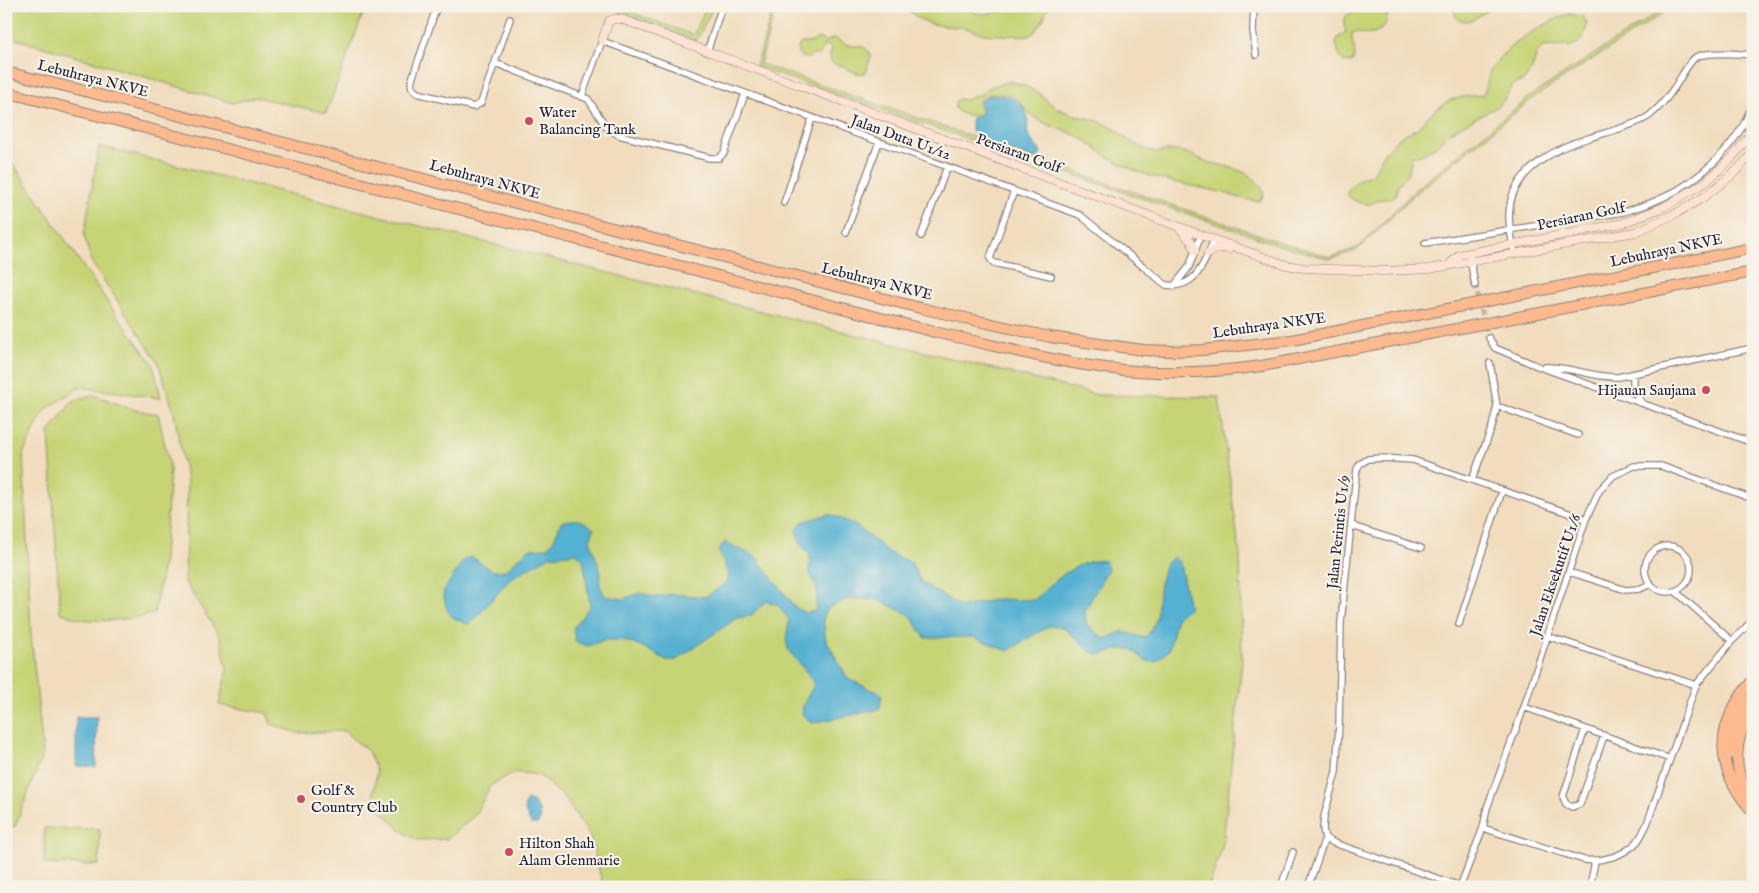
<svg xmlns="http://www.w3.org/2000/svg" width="1759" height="893" viewBox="0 0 1759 893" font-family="'IM FELL English',serif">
	<rect width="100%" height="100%" fill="#f7f3e8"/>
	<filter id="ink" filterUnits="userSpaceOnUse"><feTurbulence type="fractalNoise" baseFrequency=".02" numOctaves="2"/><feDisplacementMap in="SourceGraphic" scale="10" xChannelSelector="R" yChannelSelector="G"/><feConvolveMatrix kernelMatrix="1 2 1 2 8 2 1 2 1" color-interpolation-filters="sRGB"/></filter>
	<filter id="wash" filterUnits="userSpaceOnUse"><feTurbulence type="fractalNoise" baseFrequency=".0096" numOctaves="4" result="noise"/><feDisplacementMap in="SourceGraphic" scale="20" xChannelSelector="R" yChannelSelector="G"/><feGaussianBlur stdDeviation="1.12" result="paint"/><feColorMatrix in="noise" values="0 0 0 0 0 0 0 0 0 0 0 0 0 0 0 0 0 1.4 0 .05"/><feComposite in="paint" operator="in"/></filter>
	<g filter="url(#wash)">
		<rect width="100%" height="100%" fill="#f1ddbd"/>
		<path fill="#c6d476" stroke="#747b58" d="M6,6H366L326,113L256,97L233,103L6,36Z
			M604,6H613L693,35L707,6H714L696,41Z
			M774,6H776L760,64L1283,243L1331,257L1359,247L1415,190L1532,95L1668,6H1674L1533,98L1417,192L1356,251L1330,259L1282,246L756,67Z
			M962,6C984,20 988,12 1011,7C1022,4 1036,6 1048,6C1045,16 1040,30 1030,35C1027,36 988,35 984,34C978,33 972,29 966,28C952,26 937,27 924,21C916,18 912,14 907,7Z
			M1363,6H1385C1389,11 1389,13 1387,18C1386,20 1386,24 1384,26C1380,34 1364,35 1357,32L1352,33C1350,44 1359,50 1352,62C1339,66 1339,52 1336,43L1338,38L1346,32C1339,11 1351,16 1363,6Z
			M1456,6H1496C1481,12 1471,27 1456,18L1454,10Z
			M1569,14L1582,16L1587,23C1582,55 1565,44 1543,47L1537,53L1532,69L1524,80L1513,85L1503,101L1495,108L1458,127L1448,134L1435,147L1422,155L1411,157C1410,170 1409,177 1398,184L1396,195L1391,200C1389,199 1386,199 1383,199C1376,200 1372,206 1364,204C1331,195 1355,180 1374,173L1384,153L1392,145L1403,135L1416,129L1435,110L1450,100L1463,97L1482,95C1489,87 1486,79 1491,70C1503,46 1544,23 1569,14Z
			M818,38L826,42L834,38C839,40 841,42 845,44C856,49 864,41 871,56L866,72C857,77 852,70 843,66C839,65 836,65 832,63L830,57L831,49L826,44L824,45L820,54L812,55L809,58L801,57L798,53L799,45L803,43L812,42Z
			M1010,81C1018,84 1027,86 1035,91C1044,96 1050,105 1059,109C1075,117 1094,118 1110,126C1124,135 1135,148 1152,151C1160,153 1170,150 1179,151C1190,153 1200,160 1211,163C1231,167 1257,172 1264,194L1260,201C1243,201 1228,193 1212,190C1177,183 1141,177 1110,158C1098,151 1088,141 1075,135C1065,130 1053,128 1043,122C1037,119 1032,116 1027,111C1022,105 1020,99 1011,96C1001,92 981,92 978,105L981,110L980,114C971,117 961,116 955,108V102L958,99L968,100L973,96L980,95L990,87Z
			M99,146L1098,395L1219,397L1240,556L1242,660L1223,844L1209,887H606L602,881L589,834L564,797L539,775L514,772L490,786L475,815L447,839L418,840L404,833L381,811L373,793L377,772L368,751L344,731L298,733L271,724L267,713L219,705L227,668L220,637L185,582L187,481L173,409L158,362L91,261L84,235Z
			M6,153L115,313L153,364L161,398L79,387L44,411L23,454L31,634L43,754L15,826L6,830Z
			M94,395L135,410L158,414L170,468L164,559L154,614C125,620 88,626 60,612L49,432L74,400Z
			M44,828L100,829L99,865L44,864Z"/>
		<path fill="#54b1d2" stroke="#3b6a86" d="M996,95C1012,96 1026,103 1028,120C1028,126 1026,131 1029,137C1032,143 1038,146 1041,153L1039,157L1035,159L978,139C973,133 969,127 972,118L982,113V109L980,105V102L988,96Z
			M829,514L854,524L891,554L911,562L921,582L961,607L998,599L1034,600C1053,583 1077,557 1106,561L1108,569L1085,611L1086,623L1104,639L1123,631L1144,638C1159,626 1157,608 1159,590C1160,581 1164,572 1166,563L1174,557L1180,563L1189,608L1177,617L1169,650L1156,662L1145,661L1132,649H1117L1101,655L1091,652L1063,627L1049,626L1008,651L973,637L925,638L910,615L875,599H847L828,608L823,619L826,640L848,679L882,694L880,709L812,723L802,714L803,705L814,685L808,674L788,650L786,639L789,620L778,605L766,601L751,616L737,618L676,660H666L641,646L622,640H604L588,646L575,642L573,628L590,606L583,559L576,553L550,556L511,578L475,619L468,624C447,617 447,613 443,592L464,559L472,557L493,571L506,570L529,549L546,548L554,540L561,522C576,518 582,519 594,529L590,540L601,572L600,586L605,596L623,599L640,593L655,597L673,594L705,597L724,585L729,575L718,550L725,542L755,556L796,608L806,613L816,610L817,588L809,572L810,555L802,546L796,531L802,522Z
			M76,717H97L96,767L76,766Z
			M529,800L533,801L539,810L540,820L537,824H531C528,817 522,809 526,801Z"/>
	</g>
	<g filter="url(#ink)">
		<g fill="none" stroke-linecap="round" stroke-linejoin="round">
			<path stroke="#c8b8a3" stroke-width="5.5" stroke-dasharray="5.5 3" stroke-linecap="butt" d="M1475,285L1489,338"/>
			<g stroke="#8a807c" stroke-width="8">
				<path id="street" d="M437,6L411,82L412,88L417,93L474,107L481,103L510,19
					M1254,6L1253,30L1256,55
					M707,52L722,6
					M495,63L588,99L607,128L619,135L710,158H719L724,153L745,94
					M582,96L602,41L1080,215L1166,285C1197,289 1204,263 1214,240
					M1014,191L990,258L991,260L994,263L1051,276
					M784,203L812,118
					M846,232L879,142
					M921,236L947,167
					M1425,243L1623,212C1633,209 1643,206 1653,202C1688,188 1721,161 1741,129C1746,121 1749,112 1753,104
					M1469,253L1475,285
					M1515,254C1512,239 1507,222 1510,206C1514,171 1558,146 1589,138C1604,133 1637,125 1649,116C1658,109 1668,97 1674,88C1680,80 1688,62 1696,57C1709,51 1738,54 1753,55
					M1174,286L1189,267L1201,235
					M1489,338L1495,348L1540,367L1753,443
					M1545,367C1570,366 1592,378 1618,377L1753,348
					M1633,374V389L1641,402
					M1497,406L1578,435
					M1472,480L1492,427L1497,406L1490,363
					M1753,499L1661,466H1634L1613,476L1599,491L1586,519L1524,707L1487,808L1483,828L1584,860C1602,862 1624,856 1637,842C1641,837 1644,830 1647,824L1696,685L1732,641L1753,620
					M1351,523L1355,527L1421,548
					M1645 569a23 23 0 1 1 46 0a23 23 0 1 1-46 0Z
					M1569,572L1626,590L1639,589L1651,584
					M1675,591L1732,641
					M1459,624L1502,491
					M1547,636L1696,685
					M1524,707L1670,759
					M1585,729L1563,797L1566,804L1572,807L1580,804L1604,736
					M1325,838L1334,843L1460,886
					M1281,887L1293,852
					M1308,887L1325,838L1323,829L1324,817L1336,772L1339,725L1341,622L1355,485L1357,469L1360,464L1368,459L1381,458L1413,460L1586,519
					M1460,887L1483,828
					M1590,887L1595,861"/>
			</g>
			<g stroke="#8a807c" stroke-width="9">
				<path id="secondary" d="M602,41L609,21L614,19H621L1201,235L1286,265L1304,268L1383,271L1429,269L1635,232L1675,214L1704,197L1731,176L1753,153
					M1181,230L1191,241L1195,251
					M1208,254L1218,248L1229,249
					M1450,264L1459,255L1623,223L1664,207L1706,182L1730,160L1753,132"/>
			</g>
			<g stroke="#8a807c" stroke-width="12">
				<path id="highway" d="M6,72L81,90L920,308L1050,337L1143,350L1170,351L1203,350L1292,340L1753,248
					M6,92L939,333C994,345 1050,361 1106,368C1158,375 1211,373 1262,366L1753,272
					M1753,680C1714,725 1713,767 1753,812
					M1753,710C1734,736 1730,773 1753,798
					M1728,755C1731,734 1737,713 1753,697"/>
			</g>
			<use href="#street" stroke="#fff" stroke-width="5.5"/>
			<use href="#secondary" stroke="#fee3d2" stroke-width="8"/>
			<use href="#highway" stroke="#fcba8e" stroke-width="10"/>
		</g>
	</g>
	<g fill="#d1495b" stroke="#f7f3e8" stroke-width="2">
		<circle cx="529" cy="121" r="5"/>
		<circle cx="1706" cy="390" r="5"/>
		<circle cx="301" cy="799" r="5"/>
		<circle cx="509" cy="852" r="5"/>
	</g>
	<g text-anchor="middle" stroke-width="4.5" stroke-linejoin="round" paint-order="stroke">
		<g font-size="15" fill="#22223b" stroke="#f7f3e8">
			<text transform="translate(93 78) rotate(14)" y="5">Lebuhraya NKVE</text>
			<text transform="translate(901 137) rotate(20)" y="5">Jalan Duta U1/12</text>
			<text transform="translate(1019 153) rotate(20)" y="5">Persiaran Golf</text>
			<text transform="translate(485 179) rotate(15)" y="5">Lebuhraya NKVE</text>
			<text transform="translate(1581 216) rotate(-12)" y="5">Persiaran Golf</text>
			<text transform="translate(1666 250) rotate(-12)" y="5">Lebuhraya NKVE</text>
			<text transform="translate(877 281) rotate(14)" y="5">Lebuhraya NKVE</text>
			<text transform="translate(1269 325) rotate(-8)" y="5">Lebuhraya NKVE</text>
			<text transform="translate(1338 532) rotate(-84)" y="5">Jalan Perintis U1/9</text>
			<text transform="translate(1555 575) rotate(-71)" y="5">Jalan Eksekutif U1/6</text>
		</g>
		<g font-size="15" fill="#22223b" stroke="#f7f3e8" text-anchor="start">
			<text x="539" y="117">Water<tspan x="539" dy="17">Balancing Tank</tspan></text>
			<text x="1696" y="395" text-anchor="end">Hijauan Saujana</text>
			<text x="311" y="795">Golf &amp;<tspan x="311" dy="17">Country Club</tspan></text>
			<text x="519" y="848">Hilton Shah<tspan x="519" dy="17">Alam Glenmarie</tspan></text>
		</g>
	</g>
	<rect width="1759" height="893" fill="none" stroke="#f7f3e8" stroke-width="25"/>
</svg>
